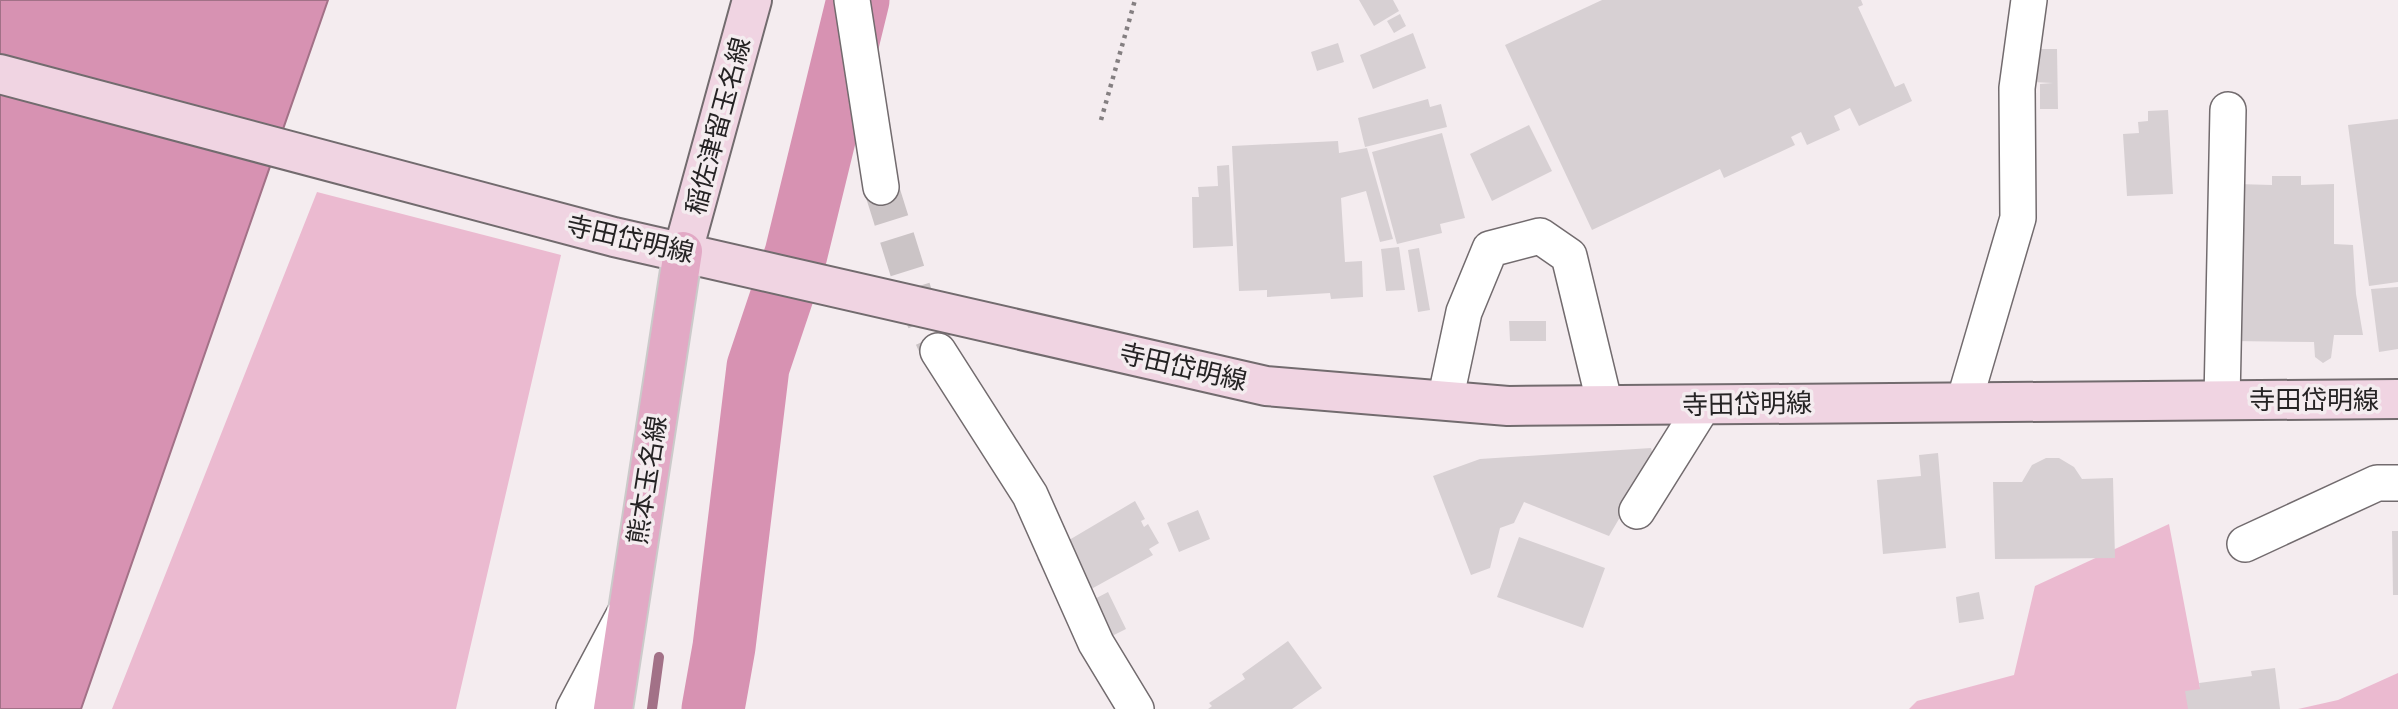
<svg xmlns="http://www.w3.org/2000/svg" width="2398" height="709" viewBox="0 0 2398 709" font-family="'Exo 2','Noto Sans JP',sans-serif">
	<rect width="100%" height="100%" fill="#f4ecef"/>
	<path fill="#ebbad0" d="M317,192L561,255L456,709H112Z
		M2169,524L2204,709H1909L1917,701L2014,675L2035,586Z
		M2398,673V709H2298L2338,700Z"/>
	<path fill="#d792b2" stroke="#a27187" stroke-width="2" d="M0,0H328L81,709H0Z"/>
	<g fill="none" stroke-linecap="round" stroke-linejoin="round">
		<path stroke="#a27187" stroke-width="10" d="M652,709L659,657"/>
		<path stroke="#d792b2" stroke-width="63" d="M713,709L724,647L758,367L796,254L858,0"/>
	</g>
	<path fill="#d7d0d3" d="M1359,0H1393L1399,11L1374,26Z
		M1602,0H1861L1863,5L1858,7L1895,87L1904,83L1912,101L1859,126L1850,108L1834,116L1840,130L1807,145L1801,132L1791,137L1795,145L1724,178L1720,169L1592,230L1505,45Z
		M1400,14L1406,26L1394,33L1387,21Z
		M1413,33L1426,68L1373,89L1360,55Z
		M1338,43L1344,62L1317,71L1311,52Z
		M2031,49H2057L2058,109H2040V84L2053,83L2030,82Z
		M1428,99L1430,107L1441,104L1447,127L1365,147L1358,118Z
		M2168,110L2173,194L2127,196L2123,134L2139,133L2138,122L2148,121V111Z
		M2398,119V282L2369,286L2348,125Z
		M1529,125L1552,171L1492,201L1470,154Z
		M1442,133L1465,218L1440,224L1442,233L1397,244L1372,152Z
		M1338,141L1339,153L1367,148L1393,239L1380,242L1366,191L1341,198L1345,262L1362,261L1363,297L1331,299L1330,293L1267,297V290L1239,291L1232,146Z
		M1229,165L1233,246L1193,248L1192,197H1199L1198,187L1218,186L1217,166Z
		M2272,176H2301V185L2334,184V244L2353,245L2356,294L2363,335H2334L2331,358L2323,363L2315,357L2314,342L2232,341L2237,184L2272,185Z
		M1399,247L1405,290L1386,291L1381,249Z
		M1419,248L1430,310L1418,312L1408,250Z
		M2398,287V349L2379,352L2371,289Z
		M1509,321H1546V341H1510Z
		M1651,448L1654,459L1609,536L1524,502L1514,523L1500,528L1490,568L1471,575L1433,476L1480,459Z
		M1938,453L1946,548L1883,554L1877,480L1921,476L1919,455Z
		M2046,458H2059L2074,467L2082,479L2113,478L2115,558L1995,559L1993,482H2022L2032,465Z
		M1135,501L1145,519L1141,521L1144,527L1148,524L1159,543L1149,549L1153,555L1084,593L1048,578L1037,559Z
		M1198,510L1210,539L1179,552L1167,523Z
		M2392,531H2398V595H2393Z
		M1519,537L1605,568L1583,628L1497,597Z
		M1108,592L1126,629L1086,649L1068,613Z
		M1979,592L1984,619L1959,623L1956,597Z
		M1288,641L1322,688L1292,709H1208L1212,706L1209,703L1245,679L1242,674Z
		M2275,668L2280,709H2188L2185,691L2200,689L2199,683L2252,676L2251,671Z"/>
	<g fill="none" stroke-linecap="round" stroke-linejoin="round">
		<path stroke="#cbc4c6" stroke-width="35" stroke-dasharray="35 18" stroke-linecap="butt" d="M881,187L920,311L938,351"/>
		<g stroke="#726b6e" stroke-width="38">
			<path id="minor" d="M852,0L881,187
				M938,351L1030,495L1096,643L1136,709
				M2222,400L2228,110
				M1445,401L1464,312L1490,249L1540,236L1569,256L1605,405
				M1964,402L2018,218L2017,88L2029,0
				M1637,511L1704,404
				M2245,544L2377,483H2398
				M574,709L624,615"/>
		</g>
		<g stroke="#726b6e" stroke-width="42">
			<path id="secondary" d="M0,74L614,237L1266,386L1508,406L2398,399
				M683,251L752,0"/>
		</g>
		<g stroke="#cbcaca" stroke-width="42">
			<path id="primary" d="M613,709L683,251"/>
		</g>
		<path stroke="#847f81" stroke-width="4.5" stroke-dasharray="3.5 5" stroke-linecap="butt" d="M1101,120L1135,0"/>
		<use href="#minor" stroke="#fff" stroke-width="35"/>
		<use href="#secondary" stroke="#f0d4e2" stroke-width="38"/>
		<use href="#primary" stroke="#e2a9c5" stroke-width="38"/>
	</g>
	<g text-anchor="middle" stroke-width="7" stroke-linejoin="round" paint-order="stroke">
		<g font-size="26" fill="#252324" stroke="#f4ecef">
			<text transform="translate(718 126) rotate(-75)" y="9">稲佐津留玉名線</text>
			<text transform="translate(630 239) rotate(13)" y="9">寺田岱明線</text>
			<text transform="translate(1183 367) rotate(13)" y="9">寺田岱明線</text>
			<text x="2314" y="409">寺田岱明線</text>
			<text transform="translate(1747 404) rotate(-1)" y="9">寺田岱明線</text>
			<text transform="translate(647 480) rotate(-81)" y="9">熊本玉名線</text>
		</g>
	</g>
</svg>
